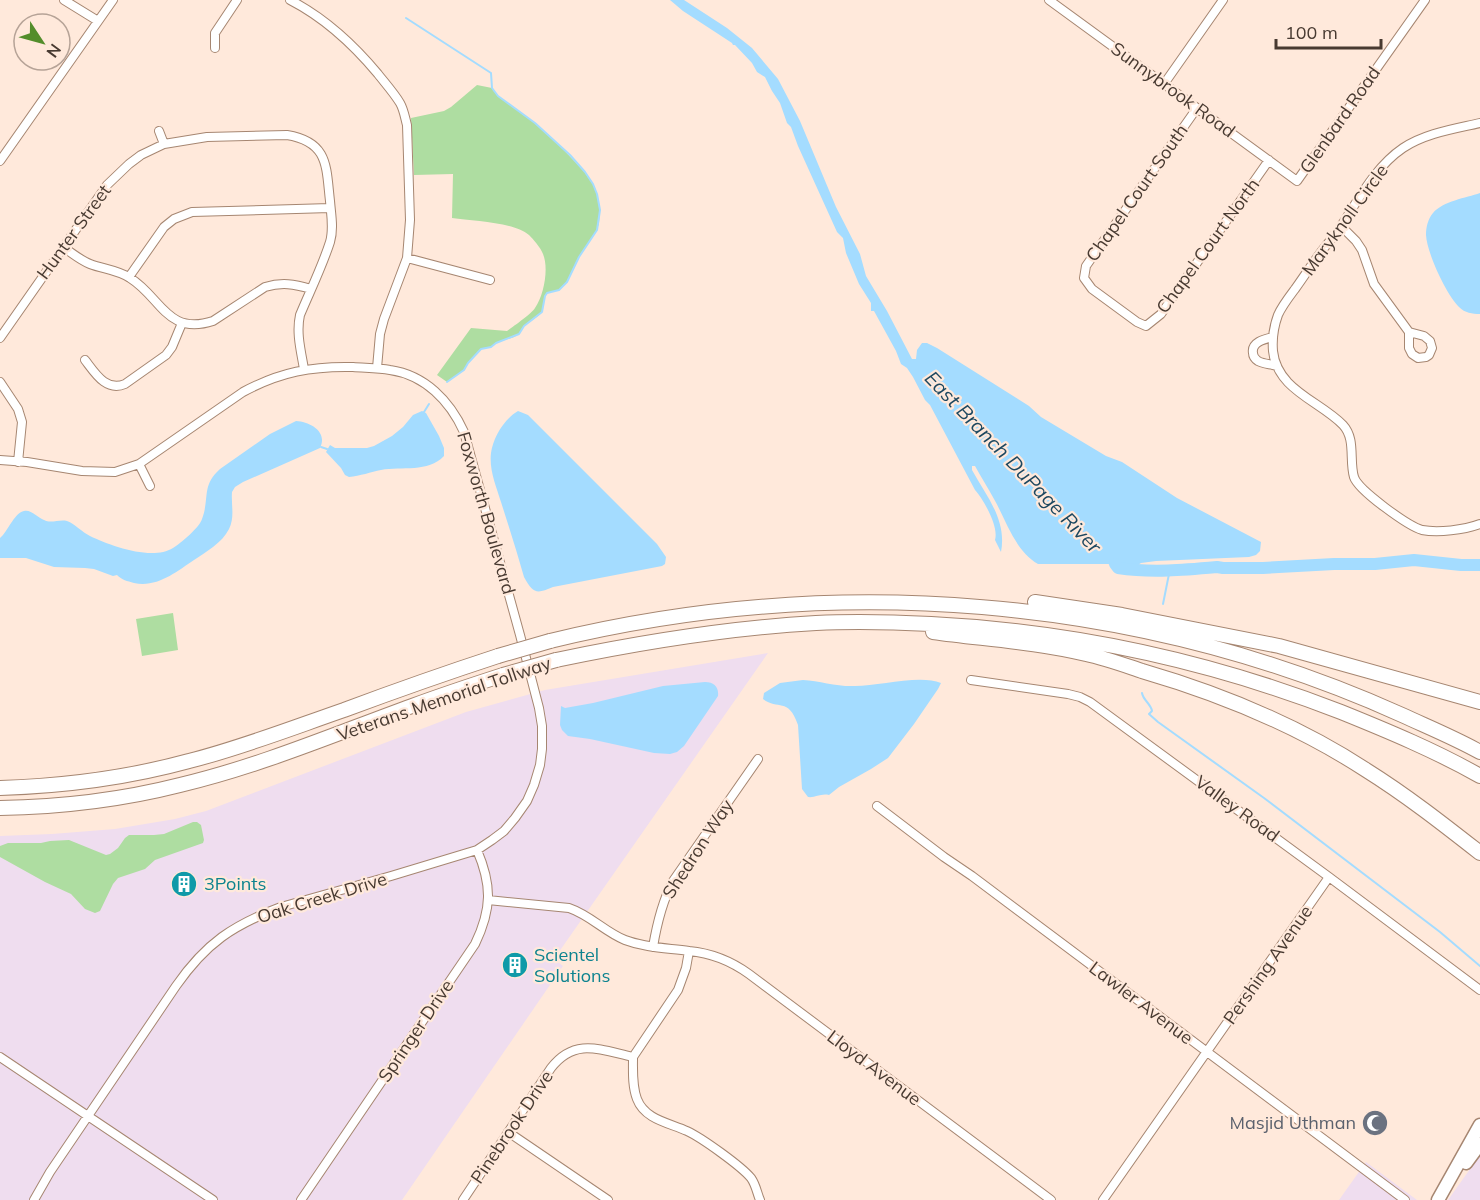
<svg xmlns="http://www.w3.org/2000/svg" width="1480" height="1200" viewBox="0 0 1480 1200" font-family="Mulish,sans-serif">
	<rect width="100%" height="100%" fill="#ffe9db"/>
	<path fill="#efddef" d="M768,653L554,959L563,966L402,1200H0V836L52,834L115,829L175,819L206,811L466,712L545,690Z
		M1480,1155V1200H1448Z
		M1366,1162L1417,1200H1339Z"/>
	<path fill="#aedda1" d="M477,85L492,88L498,96L535,123L553,139L585,172L593,184L597,194L600,210L599,223L597,230L579,257L567,282L559,290L547,293L545,296L542,312L538,316L524,326L519,334L514,337L496,343L491,347L481,349L468,363L464,370L447,382L437,375L471,328L507,331C514,326 531,314 535,308C544,295 549,268 543,254C541,248 533,239 529,235C513,222 473,221 452,218L453,174L414,175L411,118L444,111L451,107Z
		M173,613L178,650L142,656L136,619Z
		M193,822H197L201,825L204,840L203,843L155,860L145,869L118,878L113,884L100,911L95,913L85,909L71,894L45,882L0,857V846L8,843H41L50,841L69,840L106,855L110,854L118,848L125,838L129,835H154L164,834Z"/>
	<path fill="#a4dcff" d="M670,0H684L727,28L752,48L778,79L800,121L836,207L860,254L866,276L887,311L912,359H916L917,350L922,343H927L937,348L1029,406L1041,417L1106,456L1122,462L1177,498L1261,542L1260,551L1256,555L1249,557L1156,561L1141,563L1125,573L1118,568L1117,566L1108,564H1038C1015,551 1006,520 994,499C988,488 981,477 975,466H972V470C987,497 1007,520 1001,552L995,540C999,527 984,500 975,490L930,405L925,400L913,377L907,368L901,364L896,351L874,311H871V303L859,284L846,253L843,238L837,232L798,146L791,127L787,123L780,103L772,91L765,77L757,72L752,63L735,45H733L732,43L683,11Z
		M1480,193V314C1472,314 1465,313 1459,307C1446,294 1427,253 1426,235C1426,227 1428,219 1433,213C1443,201 1466,198 1480,193Z
		M422,411L426,413L439,436L444,448V456C428,473 402,466 381,470C371,472 360,476 349,477L345,475L341,468L326,452L330,445L335,448H367L374,446L392,436L403,427L413,415Z
		M518,411L528,415L657,544L666,557L665,564L662,566L553,587C537,594 533,594 524,577C517,552 509,527 501,502C496,486 489,470 491,453C493,438 504,419 518,411Z
		M296,421C311,422 328,432 320,448L243,482L235,487L232,492C231,505 235,517 229,529C222,543 206,552 194,560C176,572 157,588 134,583C127,581 122,580 117,575L113,576L94,569L85,568L54,567L26,558H0V538L3,535C9,528 15,513 24,511C31,509 38,518 44,520C51,524 59,519 67,521C75,524 82,532 90,536C111,546 152,561 173,548C181,543 200,527 202,519C210,498 201,486 220,469L270,434Z
		M803,680C820,681 838,687 855,686C879,686 920,674 941,683L938,689L914,724L888,758L871,769L839,787L829,795C821,793 815,798 808,797L802,789L798,725C788,696 778,711 763,699L764,693L780,683Z
		M705,682C714,682 719,687 718,696L684,746L677,752L670,754L654,753L590,739L568,736L562,730L560,725L561,706L565,708L593,703L663,686Z"/>
	<g fill="none" stroke-linecap="round" stroke-linejoin="round">
		<path stroke="#a4dcff" stroke-width="2" d="M406,18L491,73L492,88L498,96L535,123L570,155L585,172L593,184L597,194L600,210L597,230L579,257L567,282L559,290L547,293L545,296L542,312L524,326L519,334L496,343L491,347L481,349L468,363L464,370L447,382
			M424,412L429,404
			M321,447L327,449
			M1163,604L1170,569
			M1142,693C1143,700 1151,704 1152,711L1149,714L1158,722L1264,798L1440,932L1480,966"/>
		<path stroke="#a4dcff" stroke-width="12" d="M1115,564L1118,568C1151,573 1184,570 1217,567L1223,568H1263L1334,564H1375L1414,560L1461,565H1480"/>
		<g stroke="#a68671" stroke-width="10">
			<path id="street" d="M64,0L98,21
				M290,0C325,18 353,44 378,74C385,83 394,93 400,103C404,110 405,118 407,125L410,220L407,258L384,319L380,334L377,368
				M1049,0L1297,181L1425,0
				M215,48V33L237,0
				M1164,84L1223,0
				M1197,108L1086,266L1084,278L1092,289L1137,322L1146,326L1161,314L1269,160
				M1480,123C1454,129 1426,133 1403,148C1375,167 1359,199 1341,226C1336,234 1330,241 1324,248C1314,261 1305,275 1295,289C1289,297 1282,306 1278,315C1274,326 1272,339 1273,351C1277,390 1320,401 1343,425C1356,439 1349,460 1354,477C1358,490 1408,526 1422,530C1438,533 1464,530 1480,524
				M159,131L164,144
				M0,161L113,0
				M1341,226L1356,241L1362,250L1374,284L1409,332V348L1412,354L1418,358L1426,357L1429,355L1432,348L1430,341L1424,336L1409,332
				M63,247C72,253 80,260 90,264C103,269 118,270 130,278C161,297 167,336 213,321L265,287C282,282 294,284 311,289
				M407,258L490,280
				M129,277L164,227L174,219L192,212L330,208
				M1273,337C1265,339 1251,342 1253,353C1253,357 1255,359 1258,361C1263,364 1271,364 1277,366
				M0,338L107,185L129,164L141,155L164,144L207,137L287,135C329,142 326,167 330,201C331,214 334,229 330,242C322,267 310,291 300,315C296,333 301,351 304,369
				M85,360C95,373 106,392 125,384L166,355L172,347L182,323
				M0,382L18,409L22,422L18,462
				M0,460L27,462L82,471L115,472L139,464L243,392C280,372 312,366 353,367C365,368 378,368 390,370C425,375 450,401 464,432L520,635L539,708L542,726V749L540,765L534,785L527,801L515,818L504,831L492,840L477,850L391,876L281,907C233,925 206,943 176,986L50,1172L34,1200
				M139,464L150,486
				M971,680L1068,694L1080,697L1090,702L1329,877L1480,990
				M877,806L944,857L972,876L1405,1200
				M488,900L569,908C590,915 605,932 625,940C646,948 668,948 689,951C711,953 731,961 749,974L1051,1200
				M653,947C657,923 662,902 673,881L758,759
				M0,1057L213,1200
				M633,1057C633,1071 632,1086 637,1099C645,1120 670,1123 687,1131C702,1138 741,1166 751,1178C756,1185 757,1193 760,1200
				M633,1057L678,990L686,968L689,951
				M508,1132L608,1200
				M301,1200L475,944C492,909 492,885 477,850
				M463,1200L551,1068C575,1037 601,1050 633,1057
				M1103,1200L1329,877"/>
		</g>
		<g stroke="#a68671" stroke-width="15">
			<path id="primary" d="M1466,1163L1480,1144
				M1438,1200L1480,1125"/>
		</g>
		<g stroke="#a68671" stroke-width="16">
			<path id="highway" d="M1035,602L1122,615L1279,646L1480,702
				M933,632C983,639 1036,642 1086,654C1105,658 1124,665 1142,671C1221,694 1297,725 1366,770C1406,795 1443,824 1480,853
				M550,641C833,572 1136,595 1402,715C1428,727 1455,738 1480,752
				M556,660C642,642 728,628 816,623C854,621 893,622 931,624C1072,631 1210,661 1341,712C1388,731 1436,751 1480,776
				M0,788C63,786 127,778 189,761C241,748 292,728 344,710C395,691 446,673 498,656
				M0,808C61,807 121,800 180,785C260,766 335,734 412,706C442,695 472,685 503,675"/>
		</g>
		<use href="#street" stroke="#fff" stroke-width="8"/>
		<use href="#primary" stroke="#fff" stroke-width="12"/>
		<use href="#highway" stroke="#fff" stroke-width="14"/>
		<g stroke="#a68671" stroke-width="16" stroke-linecap="butt">
			<path id="highway-bridge" d="M498,656L550,641
				M503,675L556,660"/>
		</g>
		<use href="#highway-bridge" stroke="#fff" stroke-width="14"/>
	</g>
	<defs>
		<g id="building-disc" transform="scale(1.35)"><circle r="9.5" fill="#0f9aa8" stroke="#ffe9db"/><path d="M-4-6H4V6H1V3H-1V6H-4ZM-2.5-4.3h1.7v1.8h-1.7ZM.8-4.3h1.7v1.8H.8ZM-2.5-1h1.7V.8h-1.7ZM.8-1h1.7V.8H.8Z" fill="#fff"/></g>
		<g id="mosque-disc" transform="scale(1.35)"><circle r="9.5" fill="#6b7280" stroke="#ffe9db"/><path d="M3.5-4.9A6 6 0 1 0 3.5 4.9A5 5 0 1 1 3.5-4.9Z" fill="#fff"/></g>
	</defs>
	<g fill-rule="evenodd">
		<use href="#building-disc" x="184" y="884"/>
		<use href="#building-disc" x="515" y="965"/>
		<use href="#mosque-disc" x="1375" y="1123"/>
	</g>
	<g text-anchor="middle" stroke-width="4.5" stroke-linejoin="round" paint-order="stroke">
		<g font-size="18" fill="#483a31" stroke="#ffe9db">
			<text transform="translate(1173 90) rotate(36)" y="6">Sunnybrook Road</text>
			<text transform="translate(1340 120) rotate(-55)" y="6">Glenbard Road</text>
			<text transform="translate(1137 193) rotate(-55)" y="6">Chapel Court South</text>
			<text transform="translate(1345 220) rotate(-54)" y="6">Maryknoll Circle</text>
			<text transform="translate(74 232) rotate(-54)" y="6">Hunter Street</text>
			<text transform="translate(1208 246) rotate(-54)" y="6">Chapel Court North</text>
			<text transform="translate(486 513) rotate(74)" y="6">Foxworth Boulevard</text>
			<text transform="translate(444 699) rotate(-19)" y="6">Veterans Memorial Tollway</text>
			<text transform="translate(1237 809) rotate(36)" y="6">Valley Road</text>
			<text transform="translate(698 849) rotate(-57)" y="6">Shedron Way</text>
			<text transform="translate(322 898) rotate(-17)" y="6">Oak Creek Drive</text>
			<text transform="translate(1268 965) rotate(-55)" y="6">Pershing Avenue</text>
			<text transform="translate(1141 1003) rotate(37)" y="6">Lawler Avenue</text>
			<text transform="translate(416 1031) rotate(-56)" y="6">Springer Drive</text>
			<text transform="translate(874 1068) rotate(37)" y="6">Lloyd Avenue</text>
			<text transform="translate(512 1127) rotate(-56)" y="6">Pinebrook Drive</text>
		</g>
		<g font-size="18" fill="#0d838f" stroke="#ffe9db" text-anchor="start">
			<text x="204" y="890">3Points</text>
			<text x="534" y="961">Scientel<tspan x="534" dy="21">Solutions</tspan></text>
		</g>
		<g font-size="18" fill="#5b616d" stroke="#ffe9db" text-anchor="end">
			<text x="1356" y="1129">Masjid Uthman</text>
		</g>
		<g font-size="20" font-style="italic" fill="#1d4860" stroke="#ffe9db">
			<text transform="translate(1013 462) rotate(46)" y="7">East Branch DuPage River</text>
		</g>
	</g>
	<g transform="translate(42 42) rotate(126)"><circle r="28" fill="#ffe9db" stroke="#b6a397" stroke-width="1.5"/>
	<path d="M0-4.5L10 22L0 15L-10 22Z" fill="#538d2b"/>
	<text y="-9" font-size="16" font-weight="bold" text-anchor="middle" fill="#483a31">N</text>
	</g>
	<path d="M1276 39v9h105v-9" fill="none" stroke="#483a31" stroke-width="3"/>
	<text x="1285" y="39" font-size="18" fill="#483a31" stroke="#ffe9db" stroke-width="4.5" paint-order="stroke">100 m</text>
</svg>
